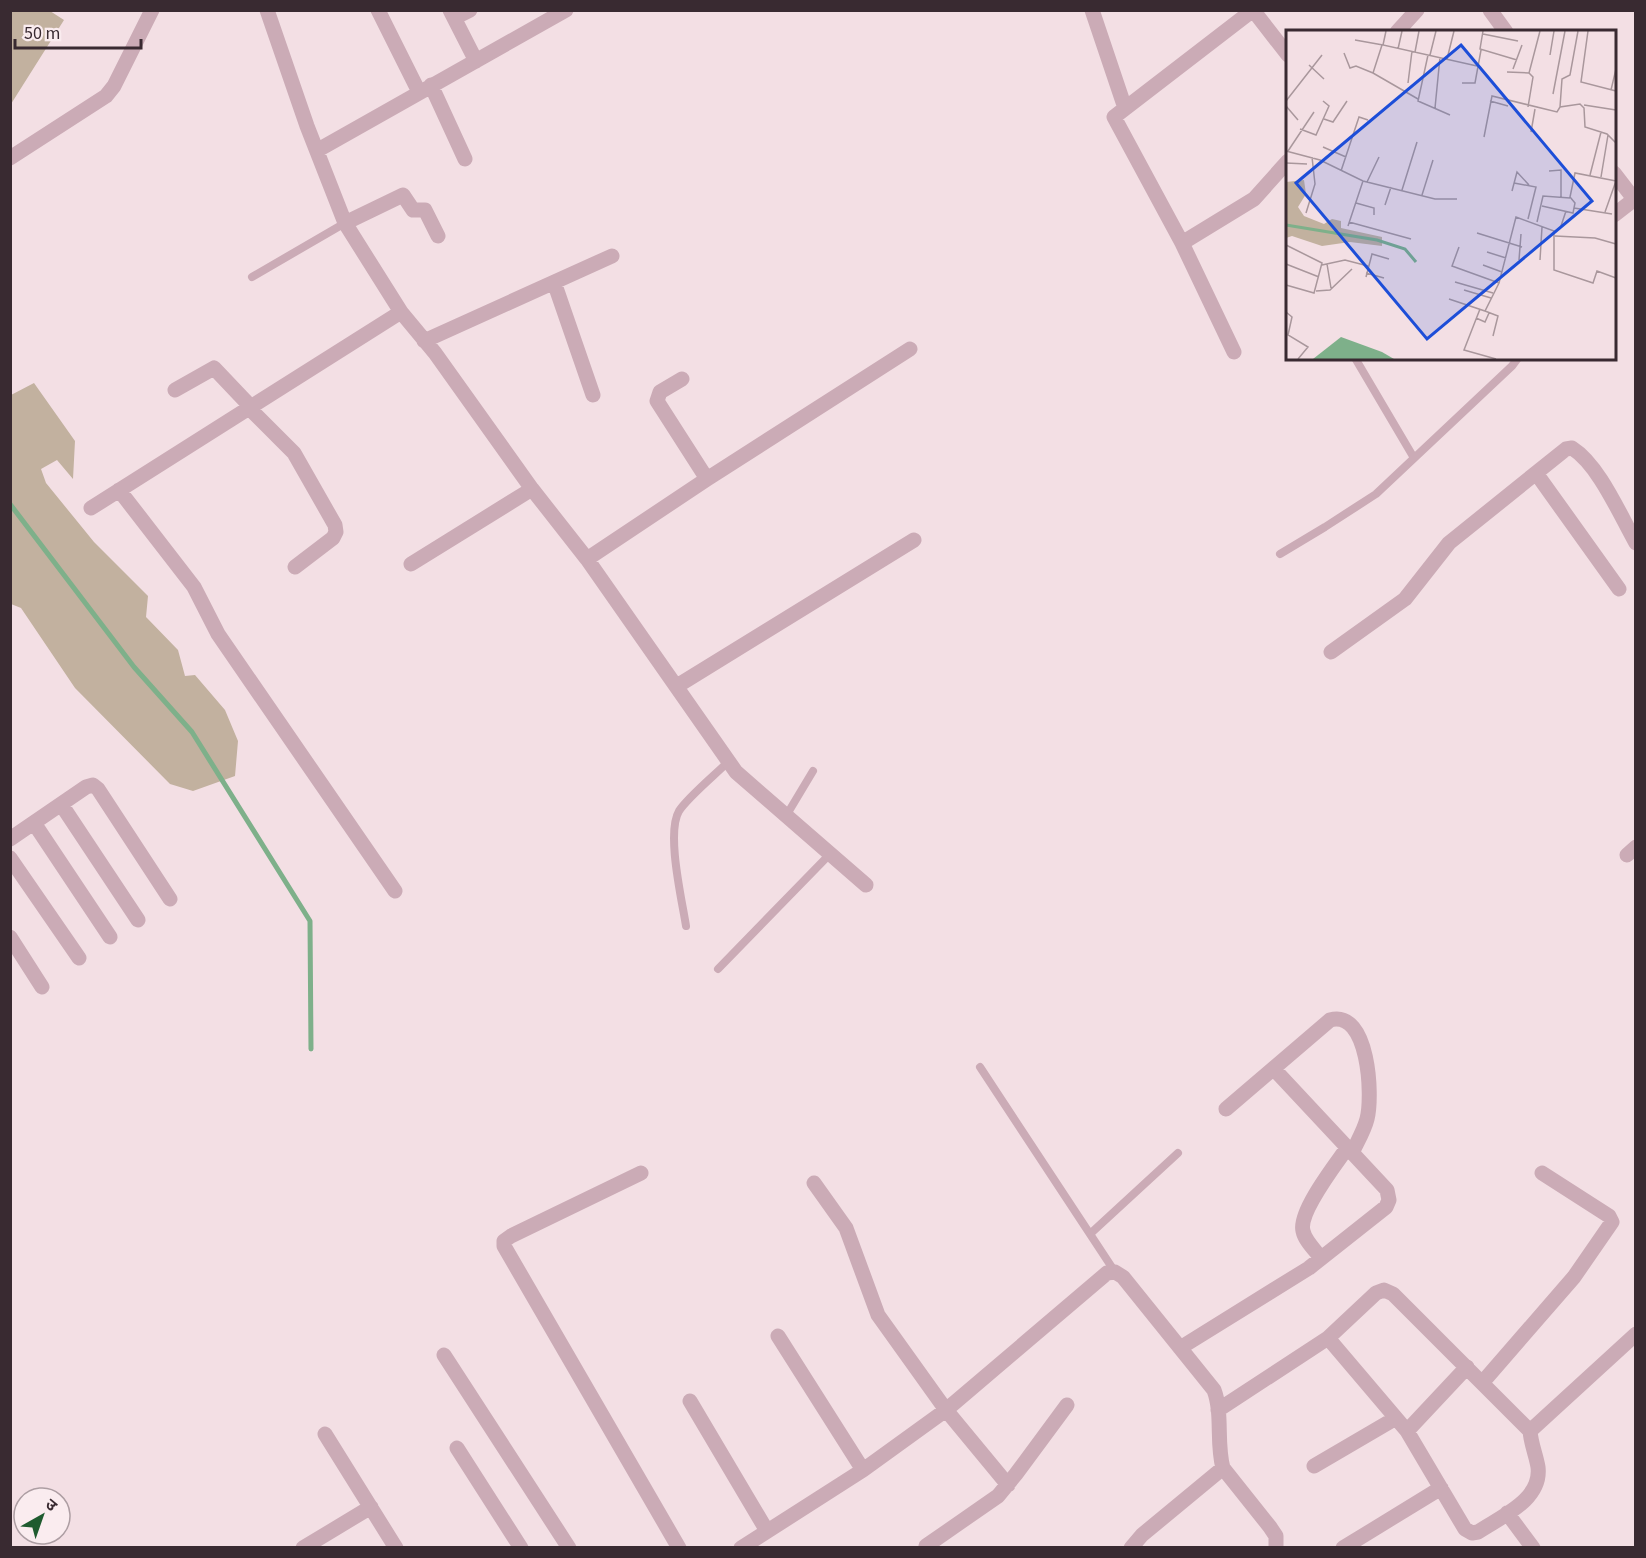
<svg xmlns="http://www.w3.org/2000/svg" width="1646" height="1558" viewBox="0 0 1646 1558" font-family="'Source Sans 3','Noto Sans Devanagari',sans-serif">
	<rect width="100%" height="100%" fill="#f3dfe4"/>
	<path fill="#c2b19f" d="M11,10L50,11L64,20L11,104Z
		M34,383L75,441L73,479L57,460L41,469L46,483L94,542L148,596L146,617L178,650L185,676L195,675L225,710L238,741L235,776L193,791L170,784L75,688L21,608L11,604V395Z"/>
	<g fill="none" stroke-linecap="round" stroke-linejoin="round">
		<path stroke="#7eb08a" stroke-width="5" d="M10,504L134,667L192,732L310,921L311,1049"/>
		<path stroke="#cbabb6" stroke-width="8" d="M252,277L345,223
			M1355,358L1414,458
			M1280,554L1325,527L1376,494L1512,366L1518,358
			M786,816L813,771
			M686,926C682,900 666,833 679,811C688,797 716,774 728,762
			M718,969L830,854
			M980,1067L1115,1272
			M1090,1234L1178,1153"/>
		<path stroke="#cbabb6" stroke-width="15" d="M267,10L307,126L345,223L401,312L435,353L532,489L587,559L736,772L866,885
			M378,10L419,92
			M450,10L476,61
			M1092,10L1125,108
			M1490,10L1506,32
			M454,18L470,10
			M1397,32L1417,10
			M431,85L465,159
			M318,150L566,10
			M10,158L106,96L114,86L152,10
			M1614,173L1634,199
			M1614,215L1636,198
			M345,223L403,195L413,210H425L438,236
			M1182,243L1254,199L1288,161
			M554,282L593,395
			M424,341L612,256
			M1234,352L1182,243L1114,117L1253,10L1288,55
			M682,379L660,392L657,401L707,479
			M175,390L214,368L251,407
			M249,408L294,453L335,525L336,532L333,538L295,567
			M1536,473L1619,589
			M119,490L194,587L218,634L395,891
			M91,508L401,312
			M587,559L707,479L910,349
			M411,564L532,489
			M1331,652L1405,599L1449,543L1566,449L1572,448C1599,465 1620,515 1636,543
			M677,686L914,540
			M61,804L138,920
			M34,823L110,937
			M10,839L86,787L93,785L98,789L170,899
			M1627,855L1636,847
			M10,858L79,958
			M10,937L42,987
			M1226,1109L1330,1020C1369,1009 1373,1096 1367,1119C1364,1131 1357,1142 1352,1153
			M641,1173L511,1236L504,1241V1246L679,1548
			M814,1183L846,1228L878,1315L946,1410L1008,1485
			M1321,1258C1315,1250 1305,1241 1303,1231C1298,1212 1336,1164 1347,1148
			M778,1336L863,1470
			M1328,1338L1407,1431L1465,1529L1472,1533L1478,1532C1502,1516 1542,1500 1538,1467C1536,1455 1531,1444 1530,1431L1636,1334
			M1180,1348L1309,1268L1386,1207L1389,1200L1387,1190L1274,1069
			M444,1355L569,1548
			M1482,1383L1574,1277L1612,1222L1609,1216L1542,1173
			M690,1401L767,1531
			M1218,1410L1328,1338L1376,1293L1384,1290L1393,1294L1530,1431
			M1407,1431L1467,1367
			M325,1434L396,1548
			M457,1448L521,1548
			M1314,1466L1396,1418
			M1507,1513L1533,1548
			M926,1546L998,1496L1016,1474L1067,1405
			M303,1548L371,1507
			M741,1548L863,1470L946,1410L1107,1273L1115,1272L1123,1277L1214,1390C1223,1414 1216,1443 1223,1468L1270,1527L1276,1536V1548
			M1131,1548L1142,1535L1223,1468
			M1343,1548L1441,1488"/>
	</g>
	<g transform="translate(1286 30)">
		<rect width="330" height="330" fill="#f3dfe4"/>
		<path d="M18,150L20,164L12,177L18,186L38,194L46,189L55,191V198L96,207V216L64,212L36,216L6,206L0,208V152Z" fill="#c2b19f"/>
		<path d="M55,307L96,322L108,329H27Z" fill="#7eb08a"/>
		<path fill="none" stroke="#7eb08a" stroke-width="3" d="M0,195L91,210L119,219L130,232"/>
		<path fill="none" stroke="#a9979c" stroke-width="1.5" d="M100,1L97,15L191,36M197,1L194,19L231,30M302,1L295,52L330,61M197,4L232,11M69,10L97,15M112,19L116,1M129,22L133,1M58,23L64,38L70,36L87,43L132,69M142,25L132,71L164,85M144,25L150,1M264,25L268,1M161,29L168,1M23,35L38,49M227,39L236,15M221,42L243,43M87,43L96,15M122,53L126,21M176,53H189L195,20M325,60L330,39M267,64L279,1M0,71L36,25M204,71L222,76M298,75L330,80M0,76L12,90M242,77L247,47L243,43L254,1M274,77L276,49L284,45L292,1M149,78L154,27M38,89L47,92L61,71M14,99L30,105L43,76L37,71M245,102L249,79M198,107L206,66L271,82L274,77L294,74L298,78L299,97L321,104L330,113M37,117L60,127M0,121L34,130L77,151L149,169H171M2,121L28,82M0,133L21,134M55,141L73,87L82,90M263,141L275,140V167M304,145L315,102M315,147L322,105M81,152L93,127M228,153L250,157L242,189M116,160L131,112M226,161L231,142L243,155M136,165L147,130M70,173L88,178V185M99,175L105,157M256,176L287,183L289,173L284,167L289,143L330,151M288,178L326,184M319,182L330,151M20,183L29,154L26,127M63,192L125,209M251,192L257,166L284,168M62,196L77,151M274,199L280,181M191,203L236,217M269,206L309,208L330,214M0,215L36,233L28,263L0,255M173,217L166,236L213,253M201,222L220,228M233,230L235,204M254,230L256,197M0,234L33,247M41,234L45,258M36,235L59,230L82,236M197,235L216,242M80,243L98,248M80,247L86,224L103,229M169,252L207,263M178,260L205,268M30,261L44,260L66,239M163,269L199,281L213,253L230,187L268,201V240L307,253L311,241L330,248M194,279L178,320L210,329M199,281L212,286L207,306M0,282L6,287L2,305L22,317L12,329M190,288L199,292L203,283"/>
		<path fill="#1d4ed8" fill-opacity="0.15" stroke="#1d4ed8" stroke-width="3" d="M175,15L306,171L141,309L10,153Z"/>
		<rect width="330" height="330" fill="none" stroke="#392a31" stroke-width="3"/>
	</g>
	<rect width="1646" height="1558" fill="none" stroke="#392a31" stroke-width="24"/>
	<g transform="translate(42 1516) rotate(40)"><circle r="28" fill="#faecef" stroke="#ad9ea3" stroke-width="1.5"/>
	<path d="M0-4.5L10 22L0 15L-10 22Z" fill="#1f5b2f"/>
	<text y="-9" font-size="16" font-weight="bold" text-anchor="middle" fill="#392a31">उ</text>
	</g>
	<path d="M15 39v9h126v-9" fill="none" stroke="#392a31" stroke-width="3"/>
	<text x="24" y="39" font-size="18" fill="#392a31" stroke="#faecef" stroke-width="4.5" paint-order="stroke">50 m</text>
</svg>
